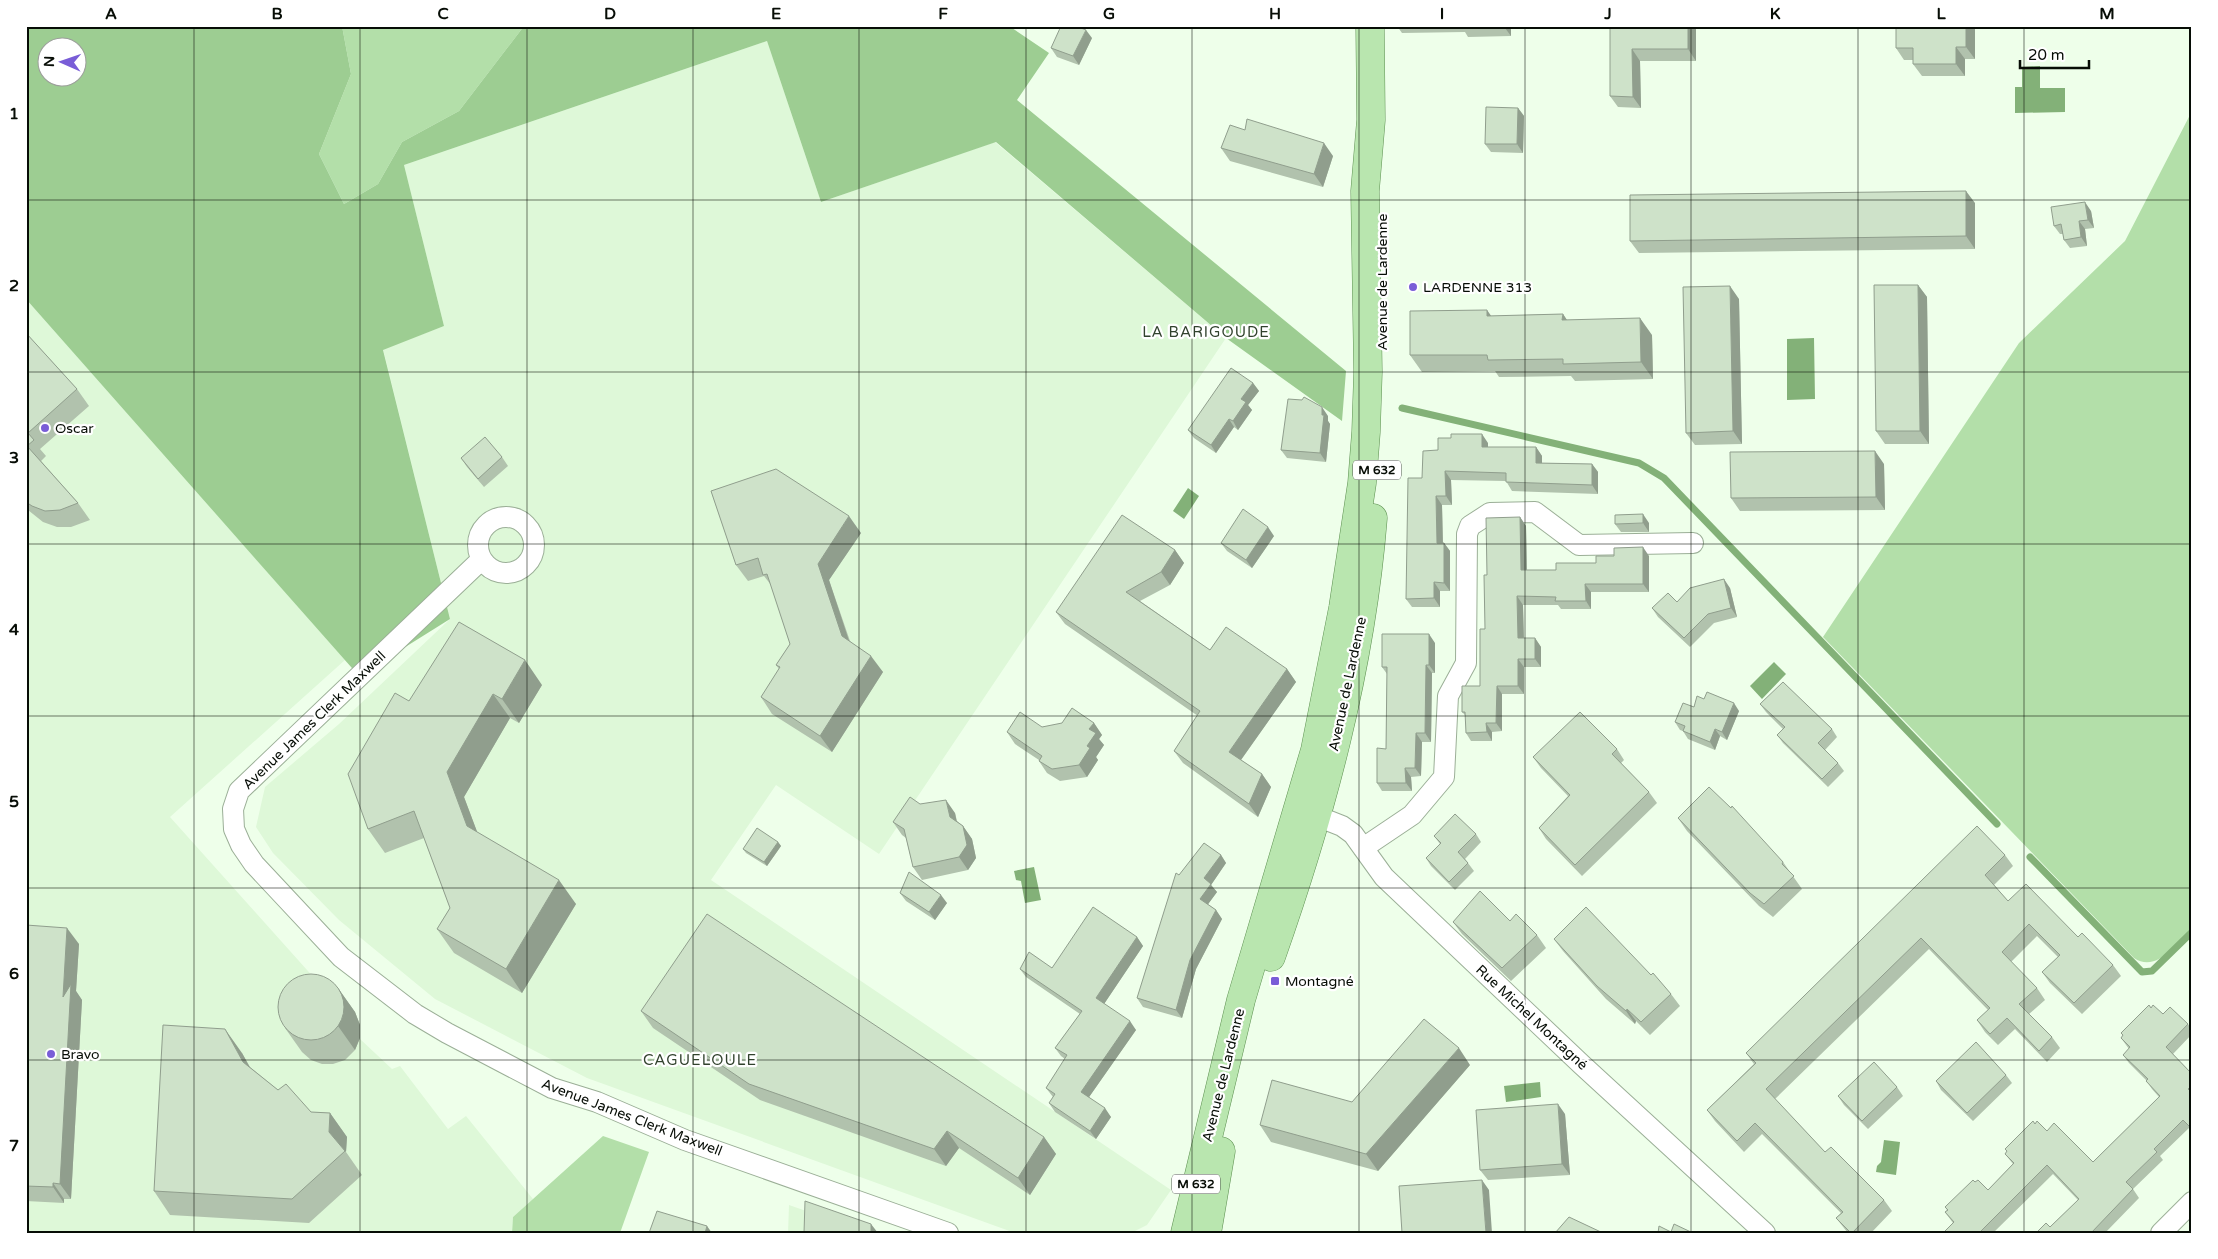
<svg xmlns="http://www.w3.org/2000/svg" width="2218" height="1259" viewBox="0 0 2218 1259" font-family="'Varela Round',sans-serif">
	<rect width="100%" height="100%" fill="#eeffea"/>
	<path fill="#def8d8" d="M767,41L821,202L995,142L1226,338L879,854L776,785L711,880L1171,1190L1147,1225L1131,1233H1015L587,1078L435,999L339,920L273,853L256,827L265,787L339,724L450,619L383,349L444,326L404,165Z
		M26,299L345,660L170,817L333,999L355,1012L360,1025V1039L392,1069L400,1066L448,1129L466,1116L533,1199L513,1217L512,1233H26Z
		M789,1205L869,1233H788Z"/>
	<path fill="#b3dfa9" d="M342,26H524L459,111L402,142L378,184L344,204L319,154L351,74Z
		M2192,111V928C2177,942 2157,974 2134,958L1823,637L2019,343L2125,241Z
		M603,1136L649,1152L620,1233H512L513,1217Z"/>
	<path fill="#9dcd92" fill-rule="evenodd" d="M26,26H342L351,74L319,154L344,204L378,184L402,142L459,111L524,26H1009L1049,53L1017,100L1346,371L1342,421L1226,338L996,142L821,202L767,41L404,165L444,326L383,350L450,619L359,676L26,299ZM48,48H78V78H48Z"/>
	<path fill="#83b178" d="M2040,66V88H2065V112L2015,113V87H2022V67Z
		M1814,338L1815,399L1787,400V339Z
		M1188,488L1199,496L1184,519L1173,511Z
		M1774,662L1786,674L1762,699L1750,686Z
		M1034,867L1041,900L1025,903L1021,881L1016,880L1014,871Z
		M1540,1082L1541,1097L1506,1102L1504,1086Z
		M1884,1140L1900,1142L1896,1175L1876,1172L1877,1166L1881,1162Z"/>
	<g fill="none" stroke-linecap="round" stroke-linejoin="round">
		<path stroke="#83b178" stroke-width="7" d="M1402,408L1639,463L1664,478L1997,824
			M2030,857L2142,972L2152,971L2192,932"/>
		<g stroke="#9baf97" stroke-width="22">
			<path id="minor" d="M478 545a28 28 0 1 1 56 0a28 28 0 1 1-56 0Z
				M481,560L239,791L233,809L234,829L241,845L254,864L341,957L415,1014L447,1033L552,1088L597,1102L685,1140L948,1233
				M1304,811L1342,826L1353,834L1384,877L1581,1064L1765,1233
				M1363,848L1412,815L1444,777L1448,696L1466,663L1467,534L1470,526L1490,513L1535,512L1579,545L1693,543
				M2161,1233L2192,1202"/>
		</g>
		<g stroke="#5d9051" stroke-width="29">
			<path id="primary" d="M1271,957C1321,815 1361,669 1373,518
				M1185,1233L1241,1000L1315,750L1343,608L1362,483L1366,432L1368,372L1365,191L1371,120L1370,26
				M1207,1233L1221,1151"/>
		</g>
		<use href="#minor" stroke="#fff" stroke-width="20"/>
		<use href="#primary" stroke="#b9e6af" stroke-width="28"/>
	</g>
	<path fill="#b1c2ad" d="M1397,26H1511V36L1468,37L1465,32L1402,33Z
		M1610,26H1696V61H1640L1641,108L1618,107L1610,96Z
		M1896,26H1975V59H1965V76H1922L1913,64V60H1904L1896,48Z
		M1092,38L1079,65L1057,57L1051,48Z
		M1518,108L1524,116L1523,153L1491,152L1485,144Z
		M1245,130L1333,156L1323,187L1230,161L1221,148Z
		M1975,203V249L1639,253L1630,241Z
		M2091,211L2094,228L2085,229L2087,246L2070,248L2064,240L2063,234H2060L2054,226Z
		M1918,285L1927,297L1929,444H1885L1876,431Z
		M1739,299L1742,444L1695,445L1686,433Z
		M1563,314L1567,320L1652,335L1653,379L1575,381L1571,376L1499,377L1495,371L1422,372L1410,355L1491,316Z
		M26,333L77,389L89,406L40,449L46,456L41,461L78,503L90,520L71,527H57L43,522L28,510L26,511Z
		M1253,383L1259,391L1248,405L1252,410L1238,430L1234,427L1216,453L1194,438L1188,430Z
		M1328,416V421L1330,424L1326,462L1287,458L1281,450Z
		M1488,443V447H1536L1542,456V463L1592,464L1598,472V494L1512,491L1506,481L1451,480L1452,505H1442L1443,543H1444L1450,551V591H1440V607H1412L1406,599L1422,478L1438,450Z
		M502,457L508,466L484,487L467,467L461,458Z
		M1884,464L1885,510L1740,511L1731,498Z
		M711,491L861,533L829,580L850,641L883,672L832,752L772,714L761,697L779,669L776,665L790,644L771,585L764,576L748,581L736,565Z
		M1520,517L1526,526L1527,570H1556L1649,556V592H1591V609H1561L1558,605H1523L1524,638H1535L1541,647V667H1524V694H1502V731L1492,732V741H1471L1466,733V716L1462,712L1480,686L1485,629L1487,575Z
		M1649,523V532H1621L1615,524Z
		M1274,536L1252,568L1227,551L1221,543Z
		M1175,550L1184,563L1170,585L1140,601L1210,650L1287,669L1296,682L1241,760L1262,774L1271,787L1258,817L1183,763L1174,751L1198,716L1065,624L1056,612Z
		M1730,588L1737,617L1714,623L1690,647L1658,617L1652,608Z
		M1435,643V673H1432L1431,742H1422L1421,776L1411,777L1412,791H1382L1377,783L1386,749L1387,674L1382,667Z
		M542,685L519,723L510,718L464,797L477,832L576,904L522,993L454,953L437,929L450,908L424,838L385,853L368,829L409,701Z
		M1704,699L1739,711L1727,740L1720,736L1715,750L1688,739L1683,731L1680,730L1675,722Z
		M1760,704L1832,729L1837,737L1825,750L1838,763L1844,771L1828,787L1783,743L1777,735L1783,729L1766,712Z
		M1094,723L1102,735L1099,739L1104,745L1096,757L1098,760L1087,777L1060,781L1047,773L1039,761V760L1015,744L1007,732L1042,727Z
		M1617,749L1624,760L1621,763L1649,792L1657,803L1582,876L1546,839L1539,828L1568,796L1541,768L1533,757Z
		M920,804L955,813L957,821L963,826L972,839L976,858L968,870L922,880L913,867L906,838L902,835L893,822Z
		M1678,818L1783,862L1802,889L1773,917L1759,906L1687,831Z
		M1476,834L1481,842L1465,859L1474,871L1455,890L1431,866L1426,858L1440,844L1434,836Z
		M778,842L781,846L767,866L746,853L743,849Z
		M1221,855L1226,863L1211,885L1217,892L1208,904L1216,910L1222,919L1196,969L1182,1018L1143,1007L1137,998L1179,875Z
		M2005,855L2013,866L1994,885L2008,901L2078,937L2113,965L2121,976L2082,1014L2050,983L2042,972L2058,957L2037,936L2011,962L2037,988L2045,1000L2029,1014L2052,1037L2060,1048L2047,1062L2015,1029L1998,1045L1985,1032L1977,1020L1988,1010L1929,949L1775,1099L1825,1152L1884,1200L1892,1211L1871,1233H1848L1836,1218L1841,1213L1762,1134L1744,1152L1715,1121L1707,1110L1754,1064L1746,1053Z
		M900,893L947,903L935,920L906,901Z
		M1510,921L1537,935L1546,948L1511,981L1462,934L1453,922Z
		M26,925L79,944L76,991L82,1000L71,1199H64V1203L26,1201Z
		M1137,937L1143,946L1104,1004L1136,1030L1089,1097L1111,1117L1096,1139L1055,1112L1049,1103L1053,1097L1046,1088L1065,1059L1061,1056L1055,1048L1080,1014L1026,977L1020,969L1052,968Z
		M1554,939L1651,975L1671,994L1680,1006L1650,1035L1636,1021L1635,1024L1606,999L1563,951Z
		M338,988L355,1012L360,1025V1038L355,1050L345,1060L333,1064H322L311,1060L302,1052L285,1028Z
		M2151,1008L2163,1014L2188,1024L2192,1030V1034L2173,1054L2192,1074V1131L2189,1128L2160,1156L2163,1160L2133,1189L2139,1198L2105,1233H2036L2050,1227L2078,1200L2053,1174L1993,1233H1943L1953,1223L1945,1212L1947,1210L1945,1207L1975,1182L1988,1190L2013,1164L2005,1154L2007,1152L2005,1149L2035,1124L2047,1131L2093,1162L2159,1097L2152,1089L2146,1080L2129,1063L2123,1055L2129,1049L2121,1038L2123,1036L2121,1033Z
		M641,1011L1044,1137L1056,1154L1030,1195L959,1148L946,1166L760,1100L653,1028Z
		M242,1053L250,1067L278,1090L311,1112L330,1113L347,1137L346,1152L362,1175L309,1223L170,1215L154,1191Z
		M1470,1065L1378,1171L1271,1142L1260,1125L1352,1102Z
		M2006,1075L2012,1083L1973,1121L1941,1090L1936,1081Z
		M1897,1087L1903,1096L1868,1129L1844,1105L1838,1096Z
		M1565,1114L1570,1175L1488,1180L1480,1170Z"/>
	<path fill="#909e8d" d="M1505,26H1511V36L1505,28Z
		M1688,26H1696V61L1688,49Z
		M1966,26H1975V59L1966,47Z
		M1086,30L1092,38L1079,65L1073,56Z
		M1956,47L1965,59V76L1956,64Z
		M1632,49L1640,61L1641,108L1633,97Z
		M1518,108L1524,116L1523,153L1517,144Z
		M1324,143L1333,156L1323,187L1314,174Z
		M1966,191L1975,203V249L1966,236Z
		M2085,202L2091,211L2094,228L2088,220Z
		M2079,221L2085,229L2087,246L2081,237Z
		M1918,285L1927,297L1929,444L1920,431Z
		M1730,286L1739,299L1742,444L1733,431Z
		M1487,310L1499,327L1487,316Z
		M1563,314L1574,331L1562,320Z
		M1640,318L1652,335L1653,379L1641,362Z
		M1253,383L1259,391L1248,405L1252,410L1238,430L1233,421L1241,399Z
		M1322,407L1328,416V421L1330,424L1326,462L1320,453Z
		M1229,419L1234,427L1216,453L1211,445Z
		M1482,434L1488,443V455L1482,447Z
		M1536,447L1542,456V471L1536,463Z
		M1875,451L1884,464L1885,510L1876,497Z
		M1592,464L1598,472V494L1592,485Z
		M1445,471L1451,480L1452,505L1446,496Z
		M1436,496L1442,505L1443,551L1437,543Z
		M1643,514L1649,523V532L1643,523Z
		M849,516L861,533L829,580L853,653L842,636L818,564Z
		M1520,517L1526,526L1527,578L1521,570Z
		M1268,527L1274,536L1252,568L1246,560Z
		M1444,543L1450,551V591L1444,583Z
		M1643,547L1649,556V592L1643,584Z
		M1175,550L1184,563L1170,585L1161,572Z
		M1724,579L1730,588L1737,617L1731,608Z
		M1434,582L1440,591V607L1434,598Z
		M1585,584L1591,592V609L1586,601Z
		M1517,596L1523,605L1524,646L1518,638Z
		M1429,634L1435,643V673L1429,665Z
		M1535,638L1541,647V667L1535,659Z
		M871,656L883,672L832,752L820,736Z
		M1518,659L1524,667V694L1518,686Z
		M525,660L542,685L519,723L502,699Z
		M1426,665L1432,673L1431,742L1425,733Z
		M1287,669L1296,682L1238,764L1229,752Z
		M1497,686L1502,694V731L1496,723Z
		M493,694L510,718L464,797L484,850L467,826L447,772Z
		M1734,703L1739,711L1727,740L1722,732Z
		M1094,723L1102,735L1099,739L1104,745L1096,757L1098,760L1087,777L1079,765L1087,746L1089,729Z
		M1486,723L1492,732V741L1487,732Z
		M1715,729L1720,736L1715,750L1710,742Z
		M1416,733L1422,742L1421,776L1415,768Z
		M1405,768L1411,777L1412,791L1406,783Z
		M1262,774L1271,787L1258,817L1249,804Z
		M946,800L955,813L958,829L950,817Z
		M963,826L972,839L976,858L968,870L959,857Z
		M778,842L781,846L767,866L764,862Z
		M1221,855L1226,863L1211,885L1217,892L1206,907L1200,899L1204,878Z
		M559,880L576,904L522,993L506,969Z
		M941,895L947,903L935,920L929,912Z
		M1216,910L1222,919L1196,969L1182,1018L1176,1010L1190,960Z
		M67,928L79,944L76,991L82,1000L71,1199L60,1184L63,997Z
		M1137,937L1143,946L1102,1007L1096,998Z
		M338,988L355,1012L360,1025V1038L355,1050L338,1026Z
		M1627,1009L1636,1021L1635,1024L1626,1011Z
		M1130,1021L1136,1030L1087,1100L1081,1092Z
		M225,1029L242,1053L260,1086L243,1062Z
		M1459,1048L1470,1065L1378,1171L1366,1154Z
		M1558,1104L1565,1114L1570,1175L1562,1164Z
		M1105,1108L1111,1117L1096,1139L1090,1131Z
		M330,1113L347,1137L346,1152L329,1132Z
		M947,1131L959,1148L946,1166L934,1149Z
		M1044,1137L1056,1154L1030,1195L1018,1178Z
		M1482,1180L1489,1190L1492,1233H1486Z
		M53,1183L64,1199V1203L53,1187Z
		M871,1224L878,1233H871Z
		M707,1226L712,1233H705Z"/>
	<path fill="#cee2c9" stroke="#909e8d" d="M1061,26H1076L1086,30L1073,56L1051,48Z
		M1462,26H1505V28H1462Z
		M1610,26H1688V49H1632L1633,97L1610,96Z
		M1896,26H1966V47H1956V64H1913V48H1896Z
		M1486,107L1518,108L1517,144H1485Z
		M1247,119L1324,143L1314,174L1221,148L1230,125L1245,130Z
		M1966,191V236L1630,241V195Z
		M2085,202L2088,220L2079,221L2081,237L2064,240L2061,224L2054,226L2051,207Z
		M1874,285H1918L1920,431H1876Z
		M1730,286L1733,431L1686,433L1683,287Z
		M1487,310V316L1563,314L1562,320L1640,318L1641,362L1563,364V359L1488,360L1487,355H1410V311Z
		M26,333L77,389L28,433L34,440L27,446L78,503L60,510L45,511L32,506L26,502Z
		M1231,368L1253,383L1241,399L1246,402L1233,421L1229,419L1211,445L1188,430Z
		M1304,397L1322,407V415H1324L1320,453L1281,450L1288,399L1302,400Z
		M1451,434H1482V447H1536V463L1592,464V485L1506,482V473L1445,471L1446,496H1436L1437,543H1444V583L1434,582V598L1406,599L1408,478H1422L1423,451L1438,450V438H1451Z
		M485,437L502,457L478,479L461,458Z
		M1875,451L1876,497L1731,498L1730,452Z
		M776,469L849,516L818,564L842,636L871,656L820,736L761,697L780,667L776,665L790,644L767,574L763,575L758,558L736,565L711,491Z
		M1243,509L1268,527L1246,560L1221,543Z
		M1643,514V523L1615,524V515Z
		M1122,515L1175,550L1161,572L1126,592L1210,650L1226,627L1287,669L1229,752L1262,774L1249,804L1174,751L1200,711L1056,612Z
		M1520,517L1521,570H1556V563H1596V556H1614V548L1643,547V584H1585L1586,601H1555L1556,597L1517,596L1518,638H1535V659H1518V686H1497L1496,723H1486L1487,732L1466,733L1465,712H1462V686H1480V629H1485L1484,575H1487L1486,518Z
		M1724,579L1731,608L1708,614L1684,638L1652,608L1668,593L1677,602L1690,588Z
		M459,622L525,660L502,699L493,694L447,772L467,826L559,880L506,969L437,929L450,908L414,811L368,829L348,774L395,693L409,701Z
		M1382,634H1429V665H1426L1425,733H1416L1415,768H1405L1406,783H1377V748L1386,749L1387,667H1382Z
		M1783,682L1832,729L1818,743L1838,763L1822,779L1777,735L1785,727L1760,704Z
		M1707,692L1734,703L1722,732L1715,729L1710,742L1683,731L1685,726L1675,722L1683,703L1694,707L1697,696L1704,699Z
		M1072,708L1094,723L1089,729L1096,733L1087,746L1090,748L1079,765L1052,769L1039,761L1042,756L1007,732L1020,712L1042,727L1062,723Z
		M1580,712L1617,749L1612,754L1649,792L1575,865L1539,828L1570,795L1533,757Z
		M1709,787L1731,808L1732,806L1783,862L1782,864L1794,876L1764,904L1750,893L1678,818Z
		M910,797L920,804L946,800L950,817L963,826L967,845L959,857L913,867L904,829L893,822Z
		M1455,814L1476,834L1458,852L1468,863L1449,882L1426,858L1441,843L1434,836Z
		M1977,826L2005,855L1985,875L2008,901L2026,884L2078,937L2082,933L2113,965L2074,1003L2042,972L2060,955L2029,924L2002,952L2037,988L2019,1004L2052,1037L2039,1051L2007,1018L1990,1034L1977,1020L1990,1008L1921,938L1766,1089L1825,1152L1831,1147L1884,1200L1852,1233H1851L1836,1218L1843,1212L1755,1123L1737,1141L1707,1110L1756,1063L1746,1053Z
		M757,828L778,842L764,862L743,849Z
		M1204,843L1221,855L1204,878L1211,884L1200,899L1216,910L1190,960L1176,1010L1137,998L1176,873L1179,875Z
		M909,872L941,895L929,912L900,893Z
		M1480,891L1510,921L1516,914L1537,935L1502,968L1453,922Z
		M1093,907L1137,937L1096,998L1130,1021L1081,1092L1105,1108L1090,1131L1049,1103L1055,1094L1046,1088L1067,1055L1055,1048L1082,1011L1020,969L1029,952L1052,968Z
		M1586,907L1651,975L1653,973L1671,994L1641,1022L1627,1009L1626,1011L1597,986L1554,939Z
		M707,914L1044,1137L1018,1178L947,1131L934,1149L749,1084L641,1011Z
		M26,925L67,928L63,997L71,984L60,1184L53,1183V1187L26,1186Z
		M278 1007a33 33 0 1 1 66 0a33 33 0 1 1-66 0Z
		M2149,1005L2151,1008L2153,1005L2163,1014L2170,1007L2188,1024L2166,1047L2192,1074V1085L2188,1089L2192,1093V1129L2183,1120L2154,1149L2157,1152L2126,1182L2133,1189L2091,1233H2036L2046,1223L2050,1227L2079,1199L2047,1165L1979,1233H1943L1954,1222L1945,1212L1948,1210L1945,1207L1973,1180L1975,1182L1978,1180L1988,1190L2014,1163L2005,1154L2007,1151L2005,1149L2033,1121L2035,1124L2037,1121L2047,1131L2054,1123L2093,1162L2160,1096L2146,1081L2148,1079L2123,1055L2130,1047L2121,1038L2123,1035L2121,1033Z
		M1424,1019L1459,1048L1366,1154L1260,1125L1272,1080L1352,1102Z
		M163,1025L225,1029L243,1062L278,1090L286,1084L311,1112L330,1113L329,1132L345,1151L292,1199L154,1191Z
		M1976,1042L2006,1075L1967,1113L1936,1081Z
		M1874,1062L1897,1087L1862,1121L1838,1096Z
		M1558,1104L1562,1164L1480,1170L1476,1110Z
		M1482,1180L1486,1233H1402L1399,1186Z
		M805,1201L871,1224V1233H804Z
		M657,1211L707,1226L705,1233H649Z
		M1569,1217L1603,1233H1555Z
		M1674,1224L1693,1233H1658L1659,1226L1671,1232Z"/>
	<path fill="none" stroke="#070d06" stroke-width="1" stroke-opacity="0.55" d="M194,26V1233M360,26V1233M527,26V1233M693,26V1233M859,26V1233M1026,26V1233M1192,26V1233M1359,26V1233M1525,26V1233M1691,26V1233M1858,26V1233M2024,26V1233M26,200H2192M26,372H2192M26,544H2192M26,716H2192M26,888H2192M26,1060H2192"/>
	<g fill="#795dd7" stroke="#fff" stroke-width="2">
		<circle cx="1413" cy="287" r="5"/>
		<circle cx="45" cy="428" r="5"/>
		<rect x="1270" y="976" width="10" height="10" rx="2.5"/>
		<circle cx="51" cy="1054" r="5"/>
	</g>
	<g text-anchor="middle" stroke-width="4.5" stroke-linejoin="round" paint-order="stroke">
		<g fill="#fff" stroke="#515651" stroke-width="1">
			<rect x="1353" y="460.5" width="48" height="19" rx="4"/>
			<rect x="1172" y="1174.5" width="48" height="19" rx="4"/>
		</g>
		<g font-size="12" font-weight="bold" fill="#070d06">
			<text x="1377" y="474">M 632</text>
			<text x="1196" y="1188">M 632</text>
		</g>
		<g font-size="14" fill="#070d06" stroke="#fff">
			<text transform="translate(1382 282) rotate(-90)" y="5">Avenue de Lardenne</text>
			<text transform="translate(1347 684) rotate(-78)" y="5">Avenue de Lardenne</text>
			<text transform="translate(314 720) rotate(-44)" y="5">Avenue James Clerk Maxwell</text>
			<text transform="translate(1532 1017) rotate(43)" y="5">Rue Michel Montagné</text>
			<text transform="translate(1223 1075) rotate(-76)" y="5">Avenue de Lardenne</text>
			<text transform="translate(632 1117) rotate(21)" y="5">Avenue James Clerk Maxwell</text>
		</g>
		<g font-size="14" fill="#070d06" stroke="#fff" text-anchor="start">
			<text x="1423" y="292">LARDENNE 313</text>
			<text x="55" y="433">Oscar</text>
			<text x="1285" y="986">Montagné</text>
			<text x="61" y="1059">Bravo</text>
		</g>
		<g font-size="15" letter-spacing="1" fill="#31422d" stroke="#fff">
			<text x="1206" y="337">LA BARIGOUDE</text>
			<text x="700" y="1065">CAGUELOULE</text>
		</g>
	</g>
	<rect width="2218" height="1259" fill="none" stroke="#ffffff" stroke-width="55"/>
	<g transform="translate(62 62) rotate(272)"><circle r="24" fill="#ffffff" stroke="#9c9e9b"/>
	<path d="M0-4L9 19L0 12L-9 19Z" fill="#795dd7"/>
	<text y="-8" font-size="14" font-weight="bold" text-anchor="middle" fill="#070d06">N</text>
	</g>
	<path d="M2020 60v8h69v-8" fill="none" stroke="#070d06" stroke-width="2.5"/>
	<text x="2028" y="60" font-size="15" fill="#070d06" stroke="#ffffff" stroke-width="4" paint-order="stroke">20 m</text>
	<rect x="28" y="28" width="2162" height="1204" fill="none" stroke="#070d06" stroke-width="2"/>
	<g font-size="16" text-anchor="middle" font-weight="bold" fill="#070d06">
		<text x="111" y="19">A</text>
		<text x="277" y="19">B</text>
		<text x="443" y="19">C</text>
		<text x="610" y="19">D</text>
		<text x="776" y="19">E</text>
		<text x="943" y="19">F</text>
		<text x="1109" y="19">G</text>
		<text x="1275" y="19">H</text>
		<text x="1442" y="19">I</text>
		<text x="1608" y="19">J</text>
		<text x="1775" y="19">K</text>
		<text x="1941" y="19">L</text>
		<text x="2107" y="19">M</text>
		<text x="14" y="119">1</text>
		<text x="14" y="291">2</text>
		<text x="14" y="463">3</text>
		<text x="14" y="635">4</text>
		<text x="14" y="807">5</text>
		<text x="14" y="979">6</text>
		<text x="14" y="1151">7</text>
	</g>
</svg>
